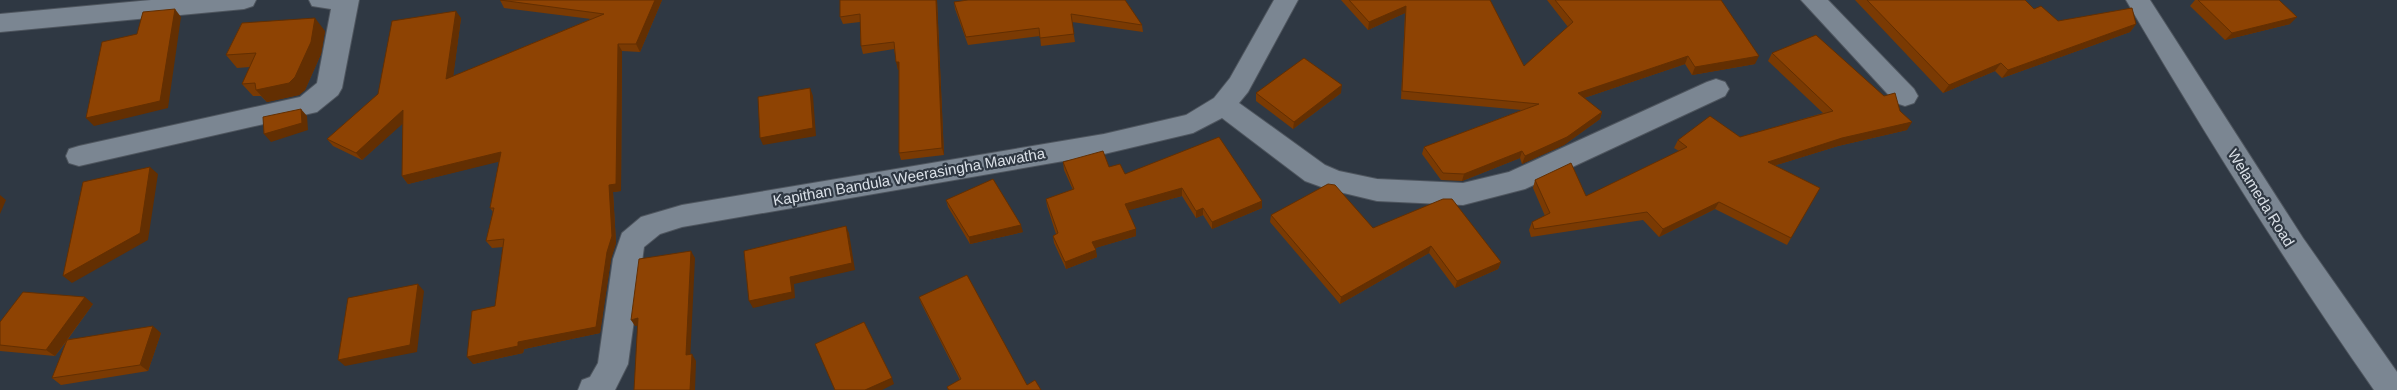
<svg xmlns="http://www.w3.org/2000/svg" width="2397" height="390" viewBox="0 0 2397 390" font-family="Helvetica,sans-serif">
	<rect width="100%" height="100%" fill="#2f3843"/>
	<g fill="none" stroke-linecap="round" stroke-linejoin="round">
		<g stroke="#4e555e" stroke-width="2">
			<path id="minor" d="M151,0H256L253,6L244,9L0,32V14Z
				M309,0H359L342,88L338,95L317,112L79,166L69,163L66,156L69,149L79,146L300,97L317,83L331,9L312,6Z
				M1274,0H1298L1248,92L1239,103L1325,165L1339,171L1377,179L1463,183L1509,172L1707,82L1716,79L1725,82L1729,89L1725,96L1525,189L1463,205L1377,201L1327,189L1305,181L1222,118L1193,133L1104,154L682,227L660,234L644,247L628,364L615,390H578L582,380L590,377L598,363L613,259L622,233L641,217L682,205L1104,134L1186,115L1214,98L1230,78Z
				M1801,0H1828L1914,89L1918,96L1914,103L1905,106L1896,103Z
				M2126,0H2150L2303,238L2397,372V390H2374C2286,264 2204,133 2126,0Z"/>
		</g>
		<use href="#minor" fill="#7b8692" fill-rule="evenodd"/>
	</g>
	<path fill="#7a3a03" d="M500,0H662L640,52L622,51L621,191L613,192L616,243L611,259L600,333L524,349L523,353L473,364L495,306L503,247L492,248L486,241L493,212L490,208L499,161L408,184L402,176L403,123L362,160L333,146L327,139L378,94L461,18L453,76L591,19L504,8Z
		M840,0H937L944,155L901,160L899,153V70H898L894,49L863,54L861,46L860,22L843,24L840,17Z
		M1125,0L1142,25L1143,32L1072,22L1075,42L1041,46L1040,36L968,45L955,9L954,2Z
		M1341,0H1490L1524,66L1568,27L1547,0H1721L1755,64L1692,75L1685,64L1584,98L1602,112L1600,119L1564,145L1522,164L1520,158L1462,181L1441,180L1422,154L1424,147L1522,110L1401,99L1405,13L1368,30Z
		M1855,0H2025L2034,9L2058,21L2136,24L2130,32L2002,78L1995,71L1943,93Z
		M2195,0H2279L2290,24L2225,40L2190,6Z
		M325,31L321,54L305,90L299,95L267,102L261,96H253L242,84L250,67L237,68L226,55Z
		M1772,53L1907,130L1838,146L1776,165L1791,238L1787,245L1715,209L1659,237L1643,220L1531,237L1529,230L1532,222L1545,216L1533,188L1535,180L1586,196L1679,151L1674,148L1678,140L1740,137L1823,113L1768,61Z
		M1256,93H1341L1293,129L1256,101Z
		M1063,162L1109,167L1125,174L1262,208L1212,229L1203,215L1196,218L1182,196L1128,210L1136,236L1095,248L1097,257L1066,269L1054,243L1053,236L1056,234L1047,206L1046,199L1073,190L1064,170Z
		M946,200L1023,232L970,244L948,207Z
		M1271,215L1373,228L1501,262L1498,269L1455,288L1429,253L1340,304L1270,222Z
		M919,297L1027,385L1041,390H948L947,387L960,380L921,303Z
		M93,304L68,339L161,333L148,371L61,385L52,378L66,342L55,356L0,351V322Z"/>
	<path fill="#632f02" d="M655,0H662L640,52L636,44Z
		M936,0H937L944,155L942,148Z
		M1406,6L1405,13L1368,30L1369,22Z
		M175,9L181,17L168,108L94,126L86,118Z
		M456,11L461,18L452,86L446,79Z
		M2297,17L2290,24L2225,40L2232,33Z
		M315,18L325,31L321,54L305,90L299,95L267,102L256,90Z
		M2136,24L2130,32L2002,78L2008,70Z
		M618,44L622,51L621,191L613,192L616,243L611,259L600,333L524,349L523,353L473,364L467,357L518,342L609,185Z
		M1688,56L1685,64L1575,101L1578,93Z
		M1759,56L1755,64L1692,75L1695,67Z
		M896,62H899L901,69L898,70Z
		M2001,63L1995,71L1943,93L1949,85Z
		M1342,85L1341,93L1293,129L1294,122Z
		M810,88L813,96L816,136L763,145L760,138Z
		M301,109L307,116L308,130L271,142L264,134Z
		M403,110L409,118L362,160L356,153Z
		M1602,112L1600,119L1564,145L1522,164L1525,156Z
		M1912,122L1907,130L1838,146L1763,169L1768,162L1842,138Z
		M1522,151L1520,158L1462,181L1464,174Z
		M501,152L506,160L408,184L402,176Z
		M150,167L158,174L148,240L72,283L63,276Z
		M1182,188V196L1126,211L1125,204Z
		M0,195L6,200L0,214Z
		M1262,201V208L1212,229V222Z
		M1719,202L1715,209L1659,237L1663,229Z
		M1203,208V215L1196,218V211Z
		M1021,225L1023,232L970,244L969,237Z
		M846,226L849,233L855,270L794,284L795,298L753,308L749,301L790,277Z
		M1136,229V236L1092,249V242Z
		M1431,246L1429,253L1340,304L1341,297Z
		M1096,250L1097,257L1066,269L1065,262Z
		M691,251L695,258L690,361L686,355Z
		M1501,262L1498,269L1455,288L1457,281Z
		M418,284L424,291L417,352L345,366L338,360Z
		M85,297L93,304L55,356L46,350Z
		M638,318L642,325L635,326L631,320Z
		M153,326L161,333L148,371L140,365Z
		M692,354L696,361L695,390H690Z
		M892,378L894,384L882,390H865Z"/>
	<path fill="#8e4303" stroke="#632f02" d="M500,0H655L636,44H618L616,184L609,185L612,236L607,252L596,327L518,342V346L467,357L472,311L495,306L504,239L486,241L494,208H490L501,152L402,176L403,110L356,153L327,139L378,94L392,21L456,11L446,79L604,14Z
		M840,0H936L942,148L899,153V62H896L894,42L861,46L860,14L840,17Z
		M968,0H1125L1142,25L1071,14L1074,34L1040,38L1039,28L966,37L954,2Z
		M1349,0H1490L1524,66L1573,22L1555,0H1721L1759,56L1695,67L1688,56L1578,93L1602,112L1567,137L1525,156L1522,151L1464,174L1443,173L1424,147L1539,104L1402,91L1406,6L1369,22Z
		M1867,0H2025L2034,9L2041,6L2058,21L2132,8L2136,24L2008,70L2001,63L1949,85Z
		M2198,0H2279L2297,17L2232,33Z
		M175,9L160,101L86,118L102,42L137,34L143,12Z
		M315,18L311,42L295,77L289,83L256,90L255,83L242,84L256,53L226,55L242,23Z
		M1816,35L1884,96L1895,93L1900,111L1912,122L1842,138L1768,162L1820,188L1791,238L1719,202L1663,229L1647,212L1534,229L1532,222L1550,213L1535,180L1571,163L1586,196L1687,147L1678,140L1710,116L1740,137L1833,111L1772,53Z
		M1304,58L1342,85L1294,122L1256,93Z
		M810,88L813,128L760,138L758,97Z
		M301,109L302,123L264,134L263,117Z
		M1219,137L1262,201L1212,222L1203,208L1196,211L1182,188L1125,204L1136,229L1092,242L1096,250L1065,262L1053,236L1058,233L1046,199L1074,189L1063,162L1103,151L1109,167L1120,164L1125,174Z
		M150,167L140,233L63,276L83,182Z
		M993,179L1021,225L969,237L946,200Z
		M1328,184L1335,185L1373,228L1443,199H1452L1501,262L1457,281L1431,246L1341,297L1271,215Z
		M846,226L852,263L790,277L792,292L749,301L744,251Z
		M691,251L686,355L692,354L690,390H634L638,318L631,320L639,259Z
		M967,275L1027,385L1035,380L1041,390H949L947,387L961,379L919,297Z
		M418,284L410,345L338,360L348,298Z
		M23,292L85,297L46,350L0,345V322Z
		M864,322L892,378L865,390H835L815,344Z
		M153,326L140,365L52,378L67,340Z"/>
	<g text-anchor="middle" stroke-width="4.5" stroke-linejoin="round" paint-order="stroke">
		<g font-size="15" fill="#dbe1e8" stroke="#2f3843">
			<text transform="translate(909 177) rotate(-10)" y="5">Kapithan Bandula Weerasingha Mawatha</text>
			<text transform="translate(2261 198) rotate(58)" y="5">Welameda Road</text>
		</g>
	</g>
</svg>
